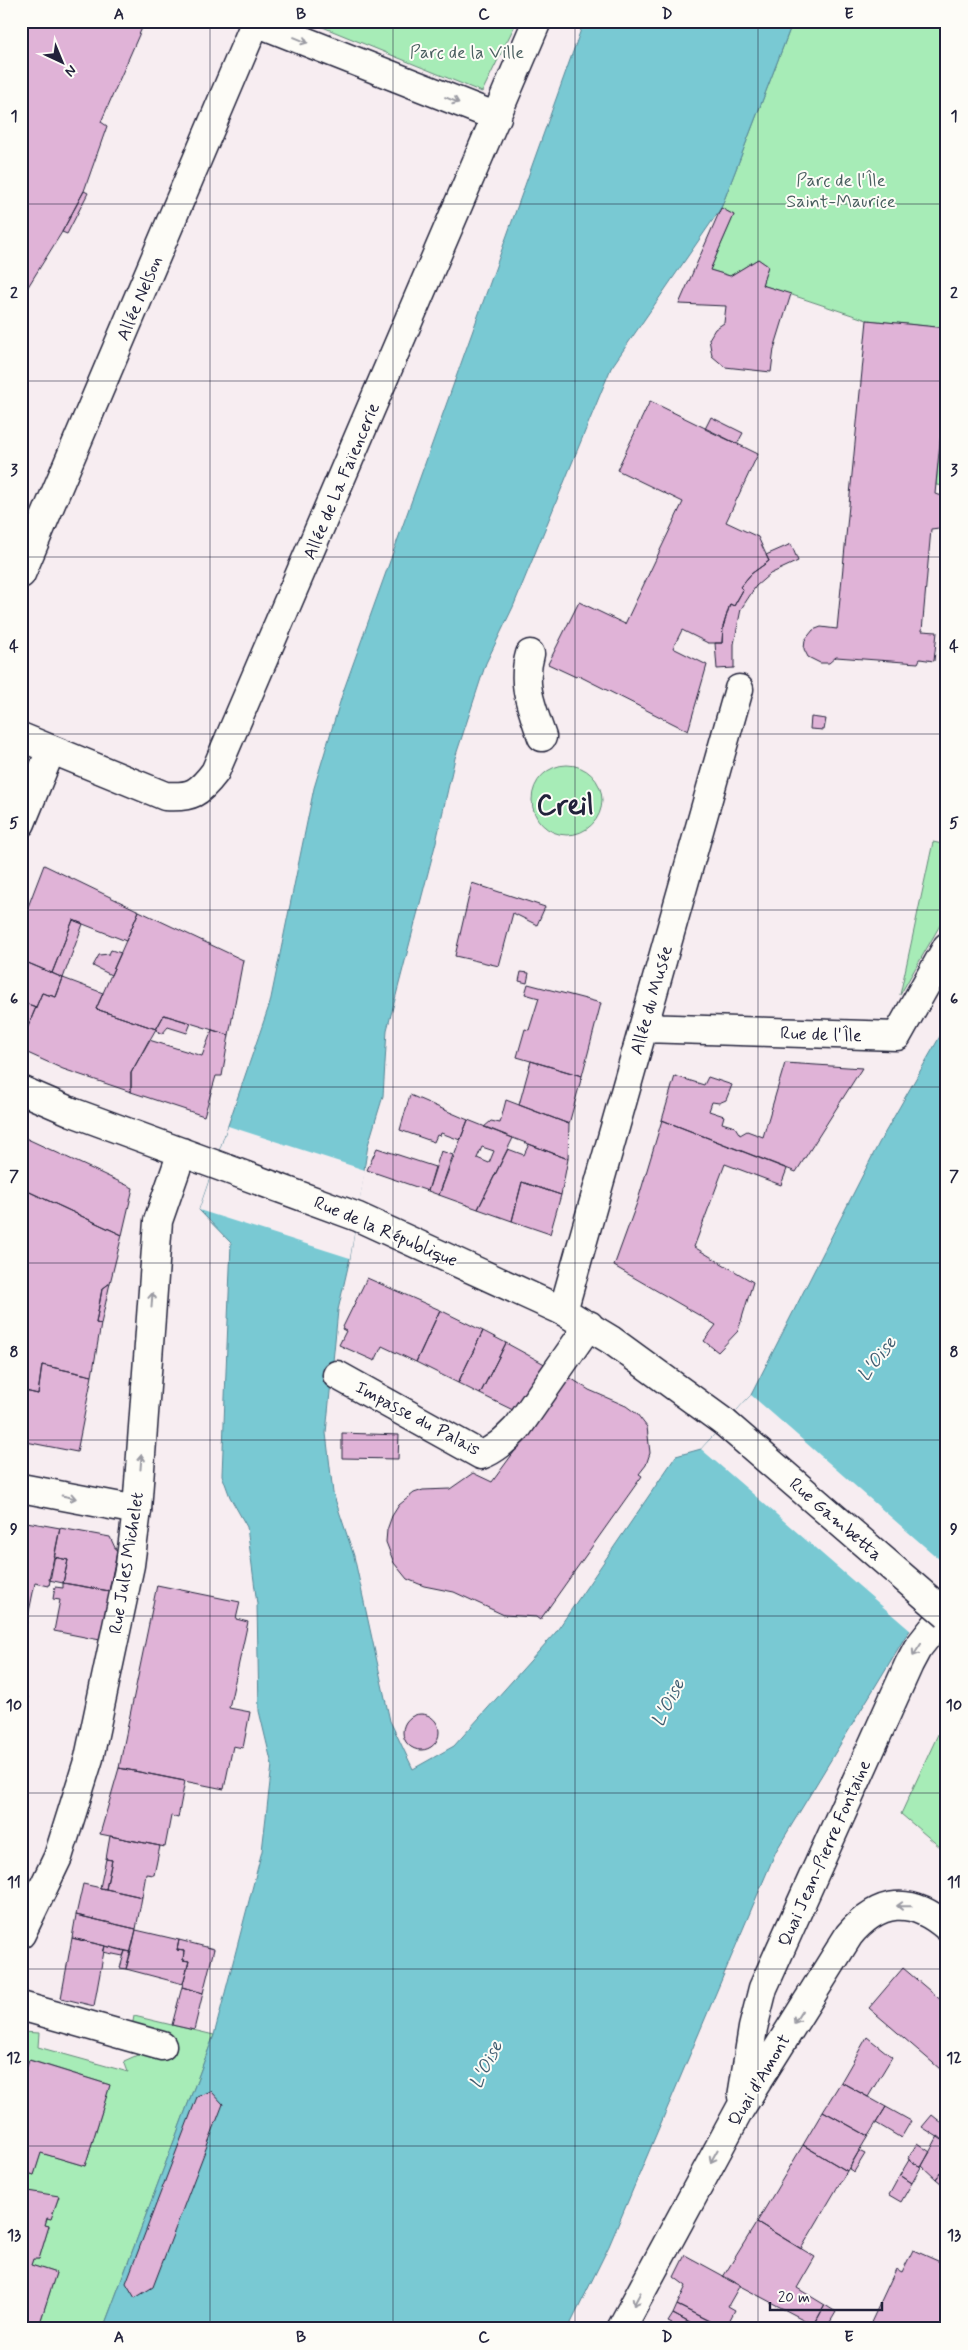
<svg xmlns="http://www.w3.org/2000/svg" width="968" height="2350" viewBox="0 0 968 2350" font-family="Mynerve,sans-serif">
	<rect width="100%" height="100%" fill="#f7edf1"/>
	<filter id="ink" filterUnits="userSpaceOnUse"><feTurbulence type="fractalNoise" baseFrequency=".02" numOctaves="2"/><feDisplacementMap in="SourceGraphic" scale="10" xChannelSelector="R" yChannelSelector="G"/><feConvolveMatrix kernelMatrix="1 2 1 2 8 2 1 2 1" color-interpolation-filters="sRGB"/></filter>
	<g filter="url(#ink)">
		<path fill="#a7ecb7" stroke="#648779" d="M308,21H517L482,92Z
			M793,21H947V328L867,320L762,285L768,266L758,259L730,276L710,270L734,215L721,208Z
			M945,390H947V486L936,485Z
			M532 800a35 35 0 1 1 70 0a35 35 0 1 1-70 0Z
			M933,842L947,845V913L900,995Z
			M947,1715V1853L901,1814Z
			M134,2016L214,2035L103,2329H38L56,2273L31,2265L33,2259H39L49,2226L45,2225L47,2218H51L59,2197L21,2190L25,2172L34,2175L41,2153L85,2166L110,2085L30,2060L21,2086V2032L39,2033L38,2047L128,2072L124,2061L142,2053L131,2032Z"/>
		<path fill="#79c9d3" stroke="#568696" d="M584,21H793L721,208L611,368L513,607L486,663L455,758L436,842L387,1030L383,1096L368,1145L350,1258L338,1310L326,1433L333,1493L354,1556L390,1721L413,1769L454,1746L556,1632L676,1456L701,1449L751,1395L879,1143L947,1024V1583L905,1637L776,1851L609,2246L568,2329H103L214,2035L262,1851L272,1765L259,1711L257,1604L247,1527L230,1497L222,1475L231,1243L199,1210L270,1003L314,788L343,692Z"/>
		<path fill="#f7edf1" d="M228,1126L365,1170L350,1258L199,1210Z
			M751,1395L947,1566V1587L912,1632L701,1449Z"/>
		<path fill="#e0b3d7" stroke="#22223b" fill-rule="evenodd" d="M21,21H145L101,122L107,126L84,191L62,232L21,298Z
			M84,191L88,193L67,234L62,232Z
			M721,208L734,215L710,270L730,276L758,259L768,266L762,285L791,294L774,349L771,372L725,367L712,356L709,339L715,329L724,323L726,306L679,304Z
			M867,320L947,328V390H945L935,494L947,497V527L931,529L922,631L937,632L934,661L920,659L918,663L836,657L829,663H820L808,657L804,649L805,640L813,630L821,627L837,629Z
			M650,401L758,454L726,522L758,537L769,561L751,574L740,587L743,590L734,606L730,604L723,627L722,643H708L682,630L673,648L707,665L688,731L577,675L576,677L548,664L579,602L625,624L683,502L617,470Z
			M711,417L743,433L737,444L705,429Z
			M791,544L798,561L770,574L756,586L741,609L734,644V668L717,669L715,643H722L723,627L730,604L734,606L743,590L740,587L751,574L769,561L766,555Z
			M811,717L826,719L824,730L810,729Z
			M44,865L139,911L126,941L73,920L52,973L21,960V925Z
			M472,883L545,907L537,925L513,913L499,966L455,956Z
			M139,911L243,960L229,1035L164,1015L156,1029L96,1009Z
			M73,920L83,924L63,978L52,973Z
			M111,950L121,953L111,975L93,966L99,955L109,954Z
			M21,960L63,978L56,997L42,993L36,1007L21,1002Z
			M521,972L529,973L527,983L519,981Z
			M63,978L103,993L96,1009L156,1029L131,1073V1092L63,1069L21,1050V1043L42,993L56,997Z
			M528,984L601,1003L582,1076L517,1057L525,1029L529,1030L539,998L525,994Z
			M28,1004L36,1007L21,1043V1015Z
			M164,1015L191,1023L187,1033L168,1027L162,1034L156,1030Z
			M212,1030L229,1035L222,1076H216L204,1116L131,1092V1073L149,1040L202,1056Z
			M531,1061L582,1076L569,1124L519,1105Z
			M785,1063L862,1068L796,1172L662,1120L675,1076L704,1085L708,1077L732,1085L726,1100L719,1103L712,1102L709,1111L724,1116L722,1123L735,1127L740,1135L747,1131L763,1137Z
			M410,1095L468,1120L460,1140L441,1133L440,1136L437,1135L434,1142L400,1130Z
			M506,1100L569,1124L568,1159L484,1127L491,1121L500,1123Z
			M468,1120L513,1138L478,1209L439,1195ZM482,1147L494,1151L489,1163L477,1158Z
			M662,1120L787,1169L781,1185L725,1164L694,1247L753,1282L738,1331L718,1352L704,1341L716,1325L614,1266L638,1200Z
			M21,1136L133,1188L122,1235L21,1188Z
			M529,1144L568,1159L561,1195L522,1182L512,1221L478,1209L508,1149L524,1155Z
			M377,1148L435,1167L428,1191L367,1170Z
			M441,1151L453,1155L439,1195L428,1191Z
			M522,1182L561,1195L550,1234L512,1221Z
			M21,1188L122,1235L110,1283L102,1289L96,1323L101,1324L92,1376L42,1365L38,1394L21,1390Z
			M367,1278L440,1310L416,1362L382,1346L375,1361L339,1345L346,1331L342,1329Z
			M110,1283L101,1324L96,1323L102,1289Z
			M440,1310L483,1331L458,1383L416,1362Z
			M483,1331L506,1343L480,1394L458,1383Z
			M506,1343L550,1367L517,1412L480,1394Z
			M42,1365L92,1376L77,1452L21,1441V1390L38,1394Z
			M569,1377L589,1390L626,1406L637,1414L647,1427L650,1453L646,1465L639,1474L642,1476L540,1620L536,1617L504,1615L454,1592L424,1586L407,1579L394,1563L386,1542L387,1530L392,1516L399,1505L414,1493L423,1490L450,1489L473,1473L492,1482Z
			M342,1433L399,1435L398,1459L342,1458Z
			M21,1521L60,1528L49,1586L35,1583L26,1626L21,1625Z
			M60,1528L110,1537L117,1552L109,1591L63,1583L68,1560L54,1557Z
			M54,1557L68,1560L63,1583L49,1580Z
			M63,1583L110,1591L100,1640L54,1631L60,1600L53,1599L55,1587L63,1588Z
			M157,1585L240,1602L236,1619L248,1622L229,1708L250,1712L243,1748L233,1746L224,1789L119,1768Z
			M21,1696L28,1697L21,1728Z
			M403 1732a18 18 0 1 1 36 0a18 18 0 1 1-36 0Z
			M119,1768L185,1781L178,1818L171,1816L165,1847L100,1834Z
			M110,1836L160,1846L154,1875L146,1874L142,1897L106,1889L112,1860L106,1859Z
			M106,1859L112,1860L106,1889L100,1888Z
			M83,1884L142,1897L136,1929L76,1915Z
			M76,1915L136,1929L131,1952L72,1938Z
			M136,1930L179,1940L177,1950L184,1951L183,1960L189,1961L183,1984L126,1969Z
			M72,1938L105,1946L94,2006L61,1998Z
			M179,1940L214,1949L203,1993L182,1987L189,1961L183,1960L184,1951L177,1950Z
			M105,1946L125,1951L123,1956L103,1952Z
			M125,1951L131,1952L126,1969L120,1968Z
			M903,1968L943,2002L942,2004L947,2008V2075L869,2008Z
			M182,1987L203,1993L194,2030L172,2025Z
			M867,2037L892,2057L868,2097L841,2082Z
			M29,2060L110,2085L85,2166L41,2153L34,2175L25,2172L21,2182V2086Z
			M841,2082L886,2107L868,2136L823,2111Z
			M211,2091L223,2104L153,2287L135,2298L126,2283L197,2097Z
			M886,2107L911,2121L901,2138L876,2123Z
			M823,2111L868,2136L847,2171L803,2145Z
			M932,2115L947,2127V2143L922,2127Z
			M938,2136L947,2143V2164L936,2179L922,2166Z
			M917,2143L930,2152L921,2167L908,2159Z
			M803,2145L847,2171L801,2249L757,2222Z
			M859,2151L865,2154L854,2172L849,2169Z
			M909,2160L921,2167L912,2183L900,2175Z
			M947,2164V2188L936,2179Z
			M900,2175L912,2183L901,2202L889,2195Z
			M21,2190L59,2196L51,2219L47,2218L45,2225L49,2226L39,2259H33L31,2265L56,2273L38,2329H21Z
			M757,2222L815,2257L797,2288L825,2305L814,2325L723,2277Z
			M913,2250L947,2265V2323L944,2329H868L896,2269L902,2272Z
			M685,2255L740,2285L728,2306L735,2310L725,2329L677,2305L686,2286L674,2277Z
			M677,2305L725,2329H701L673,2314Z
			M825,2305L836,2312L826,2329H820L814,2325Z
			M673,2314L701,2329H682L668,2322Z"/>
		<g fill="none" stroke-linecap="round" stroke-linejoin="round">
			<g stroke="#22223b" stroke-width="31">
				<path id="minor" d="M256,22L497,117
					M21,574L256,21
					M530,654C521,685 532,708 542,737
					M21,737L165,796C192,798 199,793 215,772L537,21
					M21,823L51,750
					M643,1028L897,1036L947,947
					M563,1311L739,689
					M337,1375L481,1455C497,1449 506,1439 518,1427L589,1325
					M21,1934L58,1857L89,1758L130,1565L137,1510
					M21,2006L162,2046
					M742,2097L753,2028L763,1988L909,1664L917,1649L947,1611
					M621,2329L740,2109L849,1935C879,1899 911,1896 947,1927"/>
			</g>
			<g stroke="#22223b" stroke-width="31">
				<path id="major" d="M21,1090L72,1112L358,1217L563,1311L611,1340L725,1423
					M21,1488L137,1510L158,1221L182,1152"/>
			</g>
			<use href="#minor" stroke="#fdfcf7" stroke-width="28"/>
			<use href="#major" stroke="#fdfcf7" stroke-width="28"/>
			<g stroke="#22223b" stroke-width="31" stroke-linecap="butt">
				<path id="major-bridge" d="M725,1423L947,1615"/>
			</g>
			<use href="#major-bridge" stroke="#fdfcf7" stroke-width="28"/>
		</g>
		<defs><path id="oneway-shaft" d="M-6 0H5M1.5-3L5.5 0L1.5 3" fill="none" stroke-width="1.6" stroke-linecap="round" stroke-linejoin="round" transform="scale(1.25)"/></defs>
		<g stroke="#9a9aa2">
			<use href="#oneway-shaft" transform="translate(301 40) rotate(22)"/>
			<use href="#oneway-shaft" transform="translate(452 100) rotate(22)"/>
			<use href="#oneway-shaft" transform="translate(152 1300) rotate(-86)"/>
			<use href="#oneway-shaft" transform="translate(141 1462) rotate(-86)"/>
			<use href="#oneway-shaft" transform="translate(69 1497) rotate(11)"/>
			<use href="#oneway-shaft" transform="translate(917 1650) rotate(123)"/>
			<use href="#oneway-shaft" transform="translate(904 1906) rotate(-179)"/>
			<use href="#oneway-shaft" transform="translate(798 2017) rotate(122)"/>
			<use href="#oneway-shaft" transform="translate(714 2156) rotate(119)"/>
			<use href="#oneway-shaft" transform="translate(637 2299) rotate(118)"/>
		</g>
	</g>
	<path fill="none" stroke="#22223b" stroke-width="1" stroke-opacity="0.55" d="M210,21V2329M393,21V2329M575,21V2329M758,21V2329M21,204H947M21,381H947M21,557H947M21,734H947M21,910H947M21,1087H947M21,1263H947M21,1440H947M21,1616H947M21,1793H947M21,1969H947M21,2146H947"/>
	<g text-anchor="middle" stroke-width="4" stroke-linejoin="round" paint-order="stroke">
		<g font-size="18" fill="#4a5f60" stroke="#fdfcf7">
			<text x="467" y="58">Parc de la Ville</text>
			<text x="841" y="186">Parc de l'Île<tspan x="841" dy="21">Saint-Maurice</tspan></text>
		</g>
		<g font-size="18" fill="#22223b" stroke="#fdfcf7">
			<text transform="translate(139 298) rotate(-67)" y="6">Allée Nelson</text>
			<text transform="translate(341 481) rotate(-67)" y="6">Allée de La Faïencerie</text>
			<text transform="translate(651 1000) rotate(-74)" y="6">Allée du Musée</text>
			<text transform="translate(821 1034) rotate(2)" y="6">Rue de l'Île</text>
			<text transform="translate(386 1231) rotate(23)" y="6">Rue de la République</text>
			<text transform="translate(418 1418) rotate(28)" y="6">Impasse du Palais</text>
			<text transform="translate(836 1519) rotate(41)" y="6">Rue Gambetta</text>
			<text transform="translate(126 1563) rotate(-81)" y="6">Rue Jules Michelet</text>
			<text transform="translate(824 1853) rotate(-66)" y="6">Quai Jean-Pierre Fontaine</text>
			<text transform="translate(759 2080) rotate(-59)" y="6">Quai d'Amont</text>
		</g>
		<g font-size="19" font-style="italic" fill="#405c70" stroke="#fdfcf7">
			<text transform="translate(876 1358) rotate(-52)" y="7">L'Oise</text>
			<text transform="translate(667 1702) rotate(-63)" y="7">L'Oise</text>
			<text transform="translate(485 2064) rotate(-63)" y="7">L'Oise</text>
		</g>
		<g font-size="28" font-weight="bold" fill="#22223b" stroke="#fdfcf7">
			<text x="565" y="814">Creil</text>
		</g>
	</g>
	<rect width="968" height="2350" fill="none" stroke="#fdfcf7" stroke-width="55"/>
	<g transform="translate(62 62) rotate(136)" stroke="#fdfcf7" stroke-width="4" paint-order="stroke">
	<path d="M0-4L9 19L0 12L-9 19Z" fill="#22223b"/>
	<text y="-8" font-size="14" font-weight="bold" text-anchor="middle" fill="#22223b">N</text>
	</g>
	<path d="M770 2302v8h112v-8" fill="none" stroke="#22223b" stroke-width="2.5"/>
	<text x="778" y="2302" font-size="15" fill="#22223b" stroke="#fdfcf7" stroke-width="4" paint-order="stroke">20 m</text>
	<rect x="28" y="28" width="912" height="2294" fill="none" stroke="#22223b" stroke-width="2"/>
	<g font-size="16" text-anchor="middle" font-weight="bold" fill="#22223b">
		<text x="119" y="19">A</text>
		<text x="301" y="19">B</text>
		<text x="484" y="19">C</text>
		<text x="667" y="19">D</text>
		<text x="849" y="19">E</text>
		<text x="14" y="121">1</text>
		<text x="954" y="121">1</text>
		<text x="14" y="298">2</text>
		<text x="954" y="298">2</text>
		<text x="14" y="475">3</text>
		<text x="954" y="475">3</text>
		<text x="14" y="651">4</text>
		<text x="954" y="651">4</text>
		<text x="14" y="828">5</text>
		<text x="954" y="828">5</text>
		<text x="14" y="1004">6</text>
		<text x="954" y="1004">6</text>
		<text x="14" y="1181">7</text>
		<text x="954" y="1181">7</text>
		<text x="14" y="1357">8</text>
		<text x="954" y="1357">8</text>
		<text x="14" y="1534">9</text>
		<text x="954" y="1534">9</text>
		<text x="14" y="1710">10</text>
		<text x="954" y="1710">10</text>
		<text x="14" y="1887">11</text>
		<text x="954" y="1887">11</text>
		<text x="14" y="2063">12</text>
		<text x="954" y="2063">12</text>
		<text x="14" y="2240">13</text>
		<text x="954" y="2240">13</text>
		<text x="119" y="2342">A</text>
		<text x="301" y="2342">B</text>
		<text x="484" y="2342">C</text>
		<text x="667" y="2342">D</text>
		<text x="849" y="2342">E</text>
	</g>
</svg>
